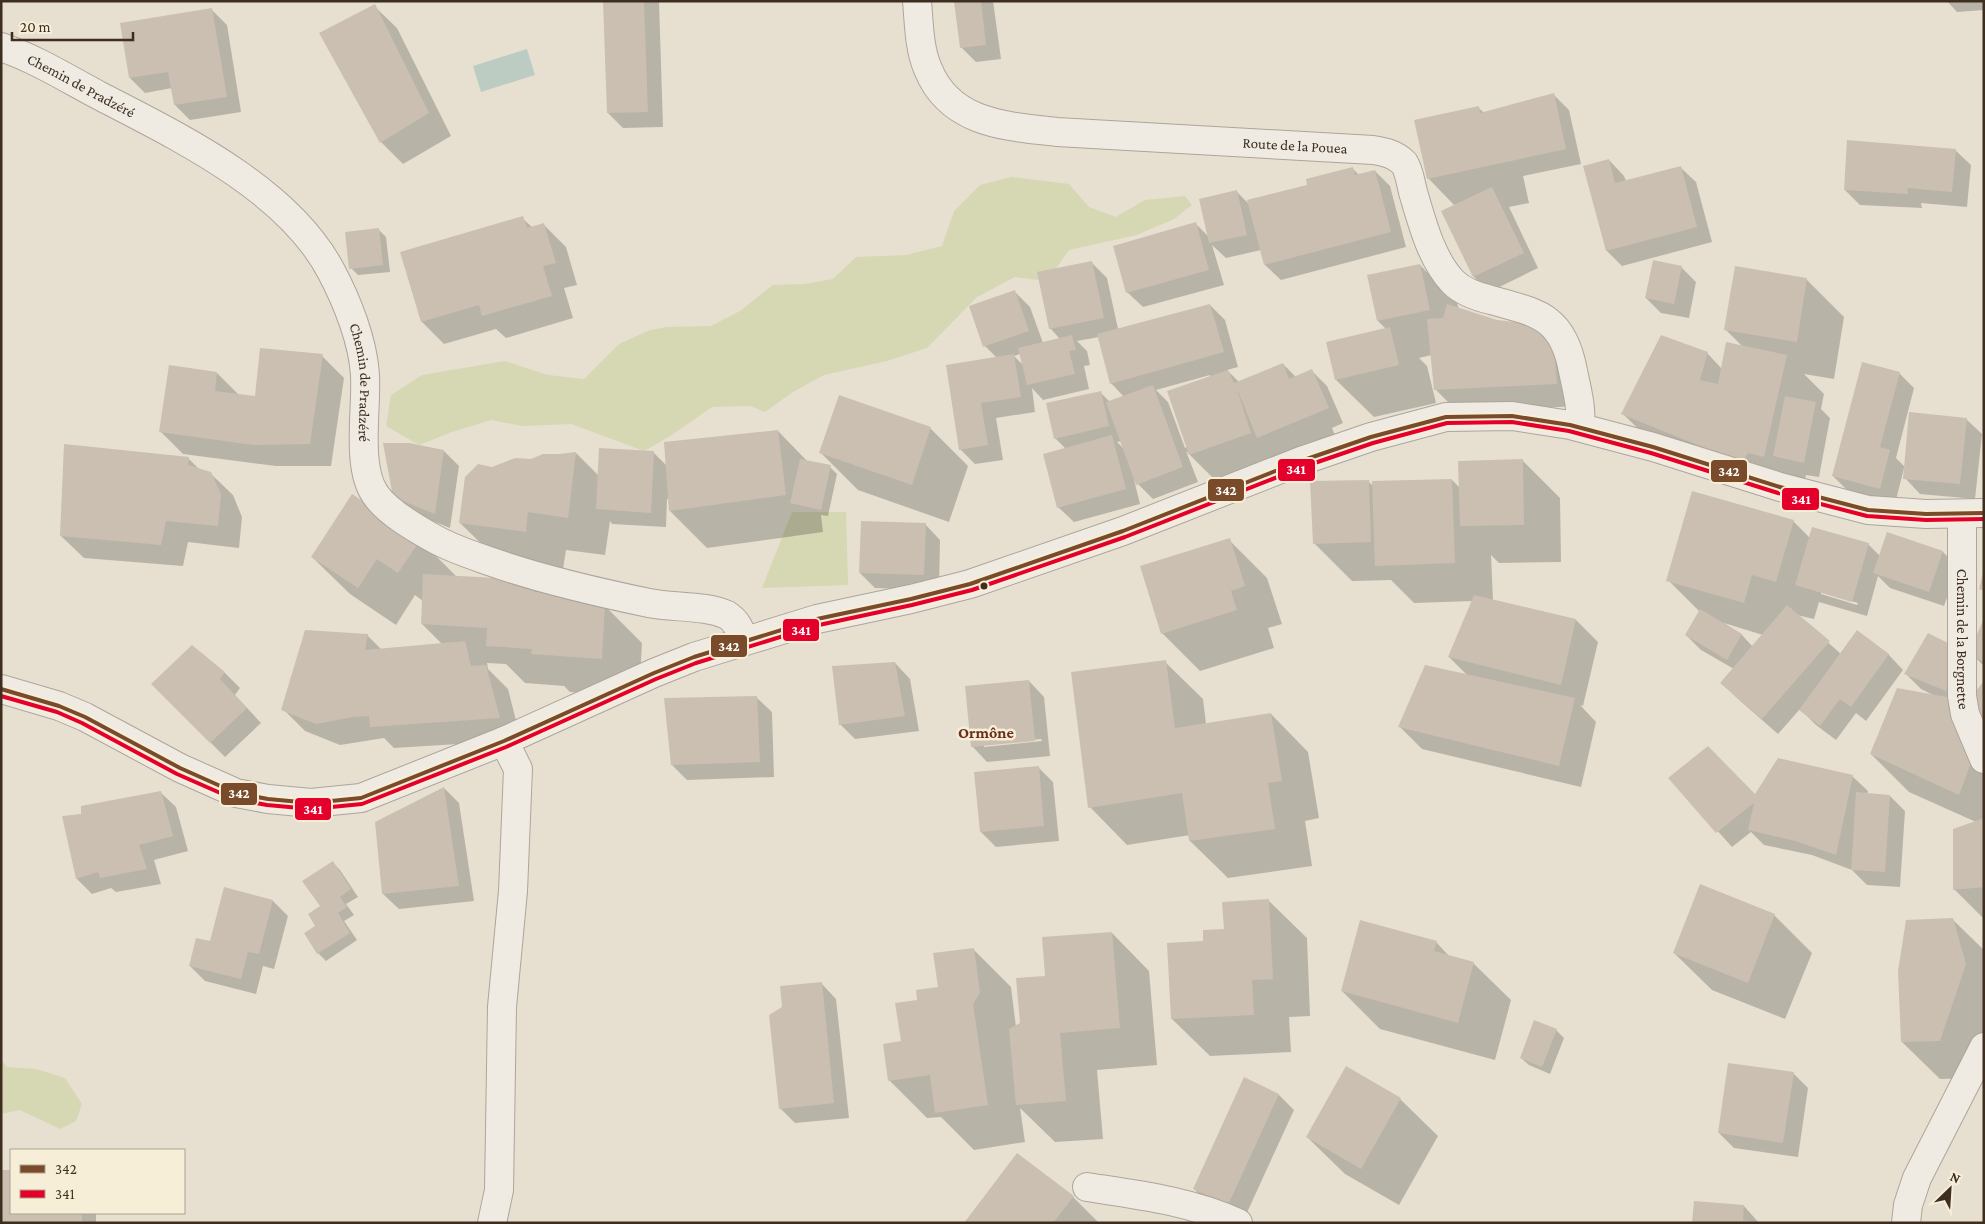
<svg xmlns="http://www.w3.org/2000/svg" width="1985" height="1224" viewBox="0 0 1985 1224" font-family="'Crimson Pro',serif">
	<rect width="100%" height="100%" fill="#e7e0d1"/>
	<path fill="#d6d7b3" d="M1011,177L1069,184L1089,207L1116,217L1145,200L1185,196L1192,205L1174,219L1137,235L1069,250L1047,281L1015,277L977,297L927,348L887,361L824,375L793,392L765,412L750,406L712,407L672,435L644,451L571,424L522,426L491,420L452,432L419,445L386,426L391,395L422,375L505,361L548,375L584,379L619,344L650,330L667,327L711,326L740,311L773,285L804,284L833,279L856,257L906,255L942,246L954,211L980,185Z
		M792,512H846L848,585L762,588Z
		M1,1060L7,1067L36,1069L65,1078L82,1104L76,1121L60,1129L20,1110L1,1114Z"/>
	<path fill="#bcccc2" d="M527,49L535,75L481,92L473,66Z"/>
	<path fill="#0003" fill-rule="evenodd" d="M605,1H659L663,127L623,128L608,113Z
		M955,1H993L1001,59L976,62L961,47Z
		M1947,1H1984V10L1957,12Z
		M374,6L397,28L451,136L403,164L381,142L321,34Z
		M212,10L227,25L241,112L190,120L175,105L172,88L145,93L130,78L121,24Z
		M1554,95L1569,110L1581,164L1523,176L1529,203L1509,207L1538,268L1489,292L1474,277L1455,206L1428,178L1478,107L1484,113Z
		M1955,150L1971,165L1967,207L1921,203L1922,208L1860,205L1845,190Z
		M1609,160L1624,176L1626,181L1680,167L1696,182L1712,242L1622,266L1607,251Z
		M1352,168L1359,175L1375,171L1390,186L1406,247L1281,280L1265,265L1261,250L1226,258L1212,245L1224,285L1143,307L1127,292L1196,224L1209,237L1237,192L1249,204L1309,185Z
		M522,218L533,228L544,225L566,247L577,285L564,288L573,318L506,338L496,329L444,344L422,322L401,253Z
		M378,229L386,237L390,272L358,275L351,268Z
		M1092,263L1107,278L1118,329L1210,305L1225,320L1238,367L1227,370L1239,382L1283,364L1296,377L1312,371L1327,386L1343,423L1332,428L1343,456L1227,492L1186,451L1198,482L1153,499L1134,480L1140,504L1074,522L1058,507L1066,449L1055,438L1101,393L1110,402L1124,397L1111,383L1099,337L1077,341L1087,351L1090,365L1084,366L1089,389L1043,400L1032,388L1035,412L996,418L1003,460L975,464L960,449L997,358L985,346L1015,292L1030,307L1043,343L1060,339L1050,328ZM1020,354L1023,365L1014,356ZM1210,375L1187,447L1185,448L1168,402L1156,390ZM1122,441L1125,450L1117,442Z
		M1420,265L1457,303L1459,309L1497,321L1546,329L1578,406L1458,412L1436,390L1432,355L1419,358L1427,366L1436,403L1374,417L1336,380L1386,329L1378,321Z
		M1681,267L1696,282L1689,318L1661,313L1646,298Z
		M1806,279L1844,317L1834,379L1804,374L1824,394L1821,409L1830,418L1819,477L1806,475L1801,494L1661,451L1623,414L1707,353L1722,369L1743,347L1726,330Z
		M322,356L344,378L331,466H276L183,454L161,432L217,373L239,395L256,397Z
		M1899,373L1914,388L1896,458L1906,468L1966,419L1982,434L1975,499L1920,494L1905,478L1904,468L1895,504L1848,491L1833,476Z
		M839,397L931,429L968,466L949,522L858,490L820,452Z
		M778,431L808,462L830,467L837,474L828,516L821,515L823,532L707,548L670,511L669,499H667L666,527L612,524L610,521L605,555L566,550L563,569L498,560L460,523L492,469L576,453L599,476L654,453L667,466Z
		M444,451L459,466L450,528L410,512L394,497Z
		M188,458L200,470L210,473L233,495L242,517L239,548L188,542L183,566L84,558L61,536Z
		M1522,460L1560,498L1561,562L1499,563L1491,555L1493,600L1576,620L1598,642L1583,706L1580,705L1596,722L1581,787L1422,749L1400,727L1468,676L1449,657L1473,601L1414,603L1391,580L1352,581L1314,543L1368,481L1373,486L1452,480L1460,488Z
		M1793,521L1810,538L1868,544L1880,556L1943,552L1958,567L1944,606L1890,588L1878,576L1867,616L1819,602L1814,619L1797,615L1841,654H1888L1903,670L1866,721L1856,713L1836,740L1816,725L1800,709L1778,734L1737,698L1722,683L1734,669L1701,650L1686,635L1700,612L1668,580ZM1821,592L1858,603L1857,605L1821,594ZM1724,623L1763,635L1753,647L1742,635Z
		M925,524L940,540L939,590L875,588L860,573Z
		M420,540L457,577L535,581L604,605L642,643L639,696L570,692L564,686L525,683L506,664L487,663L488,669L508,689L521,740L394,748L384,738L340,745L305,731L283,709L367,635L382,650L443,645L422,624L423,601L415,595L396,625L350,594L312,557Z
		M1229,540L1267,578L1282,624L1268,628L1274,648L1200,671L1162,633Z
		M1984,622V666L1971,653Z
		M1929,635L1978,721L1984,683V919L1954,889L1976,822L1909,792L1871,754L1935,696L1921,689L1906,674Z
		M1165,662L1203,699L1206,724L1271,714L1308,752L1319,818L1305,821L1312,866L1228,878L1190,841V835L1127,845L1090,807Z
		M895,663L910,679L919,731L855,739L840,724Z
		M224,672L240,688L235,695L261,723L225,757L152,684Z
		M1029,681L1044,697L1050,756L987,762L972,746ZM1041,739L1042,741L984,747V744Z
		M756,697L772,712L774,777L687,780L672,765Z
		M1038,767L1053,782L1059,841L996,847L981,832Z
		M1852,776L1868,791L1867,794L1890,796L1905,811L1900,887L1867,885L1852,870L1812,855L1764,845L1751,832L1732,847L1670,778L1755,796Z
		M444,788L459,803L474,901L399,909L383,894Z
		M160,792L176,807L188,851L154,860L161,884L116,892L111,888L92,894L77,879L82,815Z
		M332,862L340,870L358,897L346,904L354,915L344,921L357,940L326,961L318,953L306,934L317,926Z
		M273,901L288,916L274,969L263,966L256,994L205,981L190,966L211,943Z
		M1269,901L1307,938L1310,1016L1289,1017L1291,1052L1210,1056L1172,1019L1205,942Z
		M1774,915L1812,953L1785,1019L1712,990L1674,953Z
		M1952,919L1984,950V1060L1977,1078L1940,1079L1902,1042Z
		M1112,933L1149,971L1157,1065L1097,1070L1103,1139L1055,1142L1020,1108L1025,1142L974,1150L941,1117L927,1118L890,1081L919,1001L939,988L973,949L1011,987L1016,1027L1022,1024L1047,977Z
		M1436,942L1450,957L1473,963L1511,1000L1495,1060L1380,1029L1342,991Z
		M821,983L836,999L849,1118L795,1123L780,1108L783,1007Z
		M1556,1030L1564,1038L1550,1074L1529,1065L1521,1058Z
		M1793,1073L1808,1088L1798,1157L1734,1148L1719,1133Z
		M1245,1079L1279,1095L1294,1110L1244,1219L1209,1204L1194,1189Z
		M1400,1099L1438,1136L1399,1205L1345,1174L1307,1137Z
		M1,1172H11V1213H96V1223H1Z
		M1073,1197L1099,1223H966Z
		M1744,1206L1759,1223H1694Z"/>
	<path fill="#cbbfb2" d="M603,1H644L648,112L607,113Z
		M954,1H981L986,45L960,48Z
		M375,4L429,113L380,143L319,33Z
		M212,8L227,97L174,105L168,72L129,78L120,23Z
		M1554,93L1566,149L1427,179L1414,120L1479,106L1480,113Z
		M1847,140L1956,149L1952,192L1907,188L1908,194L1844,190Z
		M1609,159L1615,183L1681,166L1697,227L1606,251L1583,166Z
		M1353,167L1355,175L1375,170L1391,232L1264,265L1247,200L1307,185L1306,179Z
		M1492,187L1524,253L1473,277L1441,211Z
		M1237,190L1247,235L1209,243L1199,199Z
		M523,216L527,228L544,223L556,263L543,266L552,296L482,316L479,305L421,322L400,252Z
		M1196,222L1209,270L1126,293L1113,246Z
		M379,228L383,265L349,269L345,232Z
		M1653,260L1682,266L1674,304L1645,298Z
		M1092,261L1104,318L1049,329L1037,272Z
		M1420,264L1430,310L1377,321L1367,275Z
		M1735,266L1807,278L1797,342L1724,330Z
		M1015,290L1029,331L983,347L969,306Z
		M1210,304L1224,352L1110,384L1097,334Z
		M1447,304L1497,320L1532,324L1546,328L1554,348L1557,384L1434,390L1427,319L1443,318Z
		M1390,327L1399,365L1335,380L1326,342Z
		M1072,335L1076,350L1069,351L1075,374L1027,385L1018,348Z
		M1661,335L1708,352L1700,380L1718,384L1726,342L1787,355L1764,457L1748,453L1742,463L1621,414Z
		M260,348L323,354L310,444L253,445L159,432L169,365L217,372L215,391L255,396Z
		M1014,354L1021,397L981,403L988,445L959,450L946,365Z
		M1862,362L1900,372L1880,447L1890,450L1880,489L1832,476Z
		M1283,363L1289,379L1312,369L1329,408L1257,438L1236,386L1251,433L1189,455L1167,391L1228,370L1234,383Z
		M1153,385L1183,467L1136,485L1106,402Z
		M1101,391L1109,426L1054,439L1046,403Z
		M839,395L931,427L912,485L819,453Z
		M1785,396L1816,402L1804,463L1773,456Z
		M1909,412L1967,418L1960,484L1903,479Z
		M778,430L786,495L669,511L664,442Z
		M1112,435L1126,489L1057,508L1043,454Z
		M383,443H409L444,450L435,514L393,497Z
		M64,444L189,457L188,465L211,472L221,494L218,526L166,521L161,545L60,536Z
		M599,448L654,451L651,513L596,509Z
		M576,452L568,518L528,512L526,532L459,523L465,477L478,464L492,467L515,458L531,459L543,454H559Z
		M800,459L831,465L821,510L790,503Z
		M1523,459L1524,525L1460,526L1458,461Z
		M1452,479L1455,563L1375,566L1372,481Z
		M1369,480L1371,542L1313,544L1310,481Z
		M1692,491L1794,520L1776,582L1752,575L1744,603L1666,581Z
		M352,494L421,539L398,573L377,559L358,588L311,557Z
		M861,521L926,523L924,575L859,573Z
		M1812,527L1869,543L1852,602L1795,585Z
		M1887,532L1943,551L1929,592L1873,573Z
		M1230,538L1245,586L1231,591L1237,610L1161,634L1140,566Z
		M1983,573H1984V591L1979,589Z
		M423,574L535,580V592L582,594L581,602L605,604L602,659L531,654L532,649L486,646L487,628L421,624Z
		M1474,595L1576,619L1561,685L1448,657Z
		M1787,605L1830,641L1762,719L1720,683Z
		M1700,609L1742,634L1727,660L1685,635Z
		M1984,618V662L1969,653Z
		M305,630L368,634L365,650L465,641L471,666L486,665L500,718L370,727L369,716L353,717L316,724L281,710Z
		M1857,630L1889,654L1851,707L1840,699L1820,726L1799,710Z
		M1928,633L1958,648L1955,669L1946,691L1904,674Z
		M192,645L225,672L220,679L247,708L210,743L151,684Z
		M1166,660L1175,728L1271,713L1282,781L1268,783L1275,829L1189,841L1182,793L1088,808L1071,672Z
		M895,662L905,716L839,725L832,666Z
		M1425,665L1575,698L1559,766L1398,727Z
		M1029,680L1035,741L971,747L965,686Z
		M1984,681V737L1968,701Z
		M1897,688L1958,699L1972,760L1959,795L1870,754Z
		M757,696L760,762L671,765L664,698Z
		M1708,746L1755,794L1778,758L1853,775L1836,855L1795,841L1748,830L1754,803L1716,833L1668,778Z
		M1039,766L1044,826L980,832L974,772Z
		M444,787L459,886L382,894L375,822Z
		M161,791L173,836L139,845L147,869L100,878L98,872L76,879L62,816L81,814V806Z
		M1856,792L1890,795L1885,872L1851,870Z
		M1984,818V887L1953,890V829Z
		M333,861L351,889L340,897L347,907L338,913L350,933L317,954L304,933L315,926L308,914L320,906L302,881Z
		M1700,884L1775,914L1748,983L1673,953Z
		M224,887L273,900L259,954L248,952L241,979L189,966L196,938L210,941Z
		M1269,899L1273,979L1252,980L1254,1015L1171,1019L1167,943L1203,941V930L1224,929L1222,902Z
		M1953,918L1966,964L1940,1041L1901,1042L1898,971L1906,920Z
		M1360,920L1437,941L1434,951L1474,962L1458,1023L1341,991Z
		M1112,932L1120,1028L1060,1033L1066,1101L1016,1105L1009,1029L1020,1023L1016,978L1045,976L1042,937Z
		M974,948L980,993L973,1004L988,1105L935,1113L930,1075L888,1081L883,1044L901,1041L895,1003L917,1000L916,990L938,987L933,953Z
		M822,982L834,1103L779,1109L769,1015L782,1007L780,986Z
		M1534,1020L1557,1029L1542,1067L1520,1058Z
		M1728,1063L1794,1072L1783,1143L1718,1133Z
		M1346,1066L1401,1098L1361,1169L1306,1137Z
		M1244,1077L1279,1094L1228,1205L1193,1189Z
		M1017,1153L1074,1196L1053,1223H964Z
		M1,1170H11V1213H82V1223H1Z
		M1694,1201L1744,1205L1743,1220L1761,1223H1692Z"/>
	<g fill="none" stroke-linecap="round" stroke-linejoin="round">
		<g stroke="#ada599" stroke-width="30">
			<g id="minor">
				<path id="s1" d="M917,1C919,23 919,49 928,69C950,124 1006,126 1057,132L1373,150C1385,152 1395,154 1404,163C1409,170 1411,184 1413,192C1422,222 1431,259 1453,282C1463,292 1478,297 1491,300C1538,313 1563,316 1573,371C1577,390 1582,408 1580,427"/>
				<path id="s2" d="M1,47C36,59 68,79 100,96C179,137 288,189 331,271C347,301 363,341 365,375C367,409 356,466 375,494C387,512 415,528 433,538C452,549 472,555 492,562C543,580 596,592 649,603C673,608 706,605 727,615C737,621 740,630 744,641"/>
				<path id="s3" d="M1962,515V696L1965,714L1984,759"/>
				<path d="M1,689L59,706L85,717L180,768L236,793L268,799L311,803L361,798L504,741L654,673L694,657L817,619L911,599L970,584L1123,531L1301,461L1371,437L1446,417L1512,416L1570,425L1653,447L1780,487L1868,510L1926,514L1984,513"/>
				<path d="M1087,1187C1139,1195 1190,1201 1238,1223"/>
				<path d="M492,1223L499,1190L502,1007L513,891L518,769L504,741"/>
				<path d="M1906,1223L1908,1205L1917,1178L1984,1047"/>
			</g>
		</g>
		<use href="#minor" stroke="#efebe3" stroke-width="28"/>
		<g stroke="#f7eed8" stroke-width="8">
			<path id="bus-1" d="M1,689L59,706L85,717L180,768L236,793L268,799L311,803L361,798L504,741L654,673L694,657L817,619L911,599L970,584L1123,531L1301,461L1371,437L1446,417L1512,416L1570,425L1653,447L1780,487L1868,510L1926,514L1984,513"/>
		</g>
		<g stroke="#f7eed8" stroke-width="8">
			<path id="bus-2" d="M1,696L57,712L82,723L177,774L234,799L267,805L311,809L362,804L506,747L656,679L696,663L819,625L912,605L972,590L1125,537L1303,467L1373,443L1447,423L1512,422L1569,431L1651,453L1778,493L1867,516L1926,520L1984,519"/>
		</g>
		<use href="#bus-1" stroke="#7a4b2a" stroke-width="4"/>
		<use href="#bus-2" stroke="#e4002b" stroke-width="4"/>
	</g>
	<circle fill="#3d2e20" stroke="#f7eed8" stroke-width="2" cx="984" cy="586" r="4.5"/>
	<g text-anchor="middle" stroke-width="5" stroke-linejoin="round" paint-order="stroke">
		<g font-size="15" fill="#3d2e20" stroke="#f7eed8">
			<text dy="5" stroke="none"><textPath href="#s2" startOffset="89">Chemin de Pradzéré</textPath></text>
			<text dy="5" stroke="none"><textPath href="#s1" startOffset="460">Route de la Pouea</textPath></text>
			<text dy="5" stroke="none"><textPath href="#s2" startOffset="522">Chemin de Pradzéré</textPath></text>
			<text dy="5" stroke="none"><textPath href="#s3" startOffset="124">Chemin de la Borgnette</textPath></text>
		</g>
		<g font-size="16" font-weight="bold" fill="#6b2e1e" stroke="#f7eed8">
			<text x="986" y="738">Ormône</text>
		</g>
	</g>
	<g stroke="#f7eed8" stroke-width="2">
		<rect x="1277" y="458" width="39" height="24" rx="5" fill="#e4002b"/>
		<rect x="1710" y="459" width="38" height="24" rx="5" fill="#7a4b2a"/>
		<rect x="1207" y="478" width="38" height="24" rx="5" fill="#7a4b2a"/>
		<rect x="1781" y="487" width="39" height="24" rx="5" fill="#e4002b"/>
		<rect x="782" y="618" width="38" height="24" rx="5" fill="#e4002b"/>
		<rect x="710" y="634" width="38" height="24" rx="5" fill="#7a4b2a"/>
		<rect x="220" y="782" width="38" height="24" rx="5" fill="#7a4b2a"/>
		<rect x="294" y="797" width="38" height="24" rx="5" fill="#e4002b"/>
	</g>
	<g font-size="14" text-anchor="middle" font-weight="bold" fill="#fff">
		<text x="1296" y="474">341</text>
		<text x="1729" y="476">342</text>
		<text x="1226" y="495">342</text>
		<text x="1801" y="504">341</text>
		<text x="801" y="635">341</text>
		<text x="729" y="651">342</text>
		<text x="239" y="798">342</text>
		<text x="313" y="814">341</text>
	</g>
	<rect width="1985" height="1224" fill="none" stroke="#3d2e20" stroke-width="5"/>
	<rect x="10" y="1149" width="175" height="65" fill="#f7eed8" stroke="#ada18e"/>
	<rect x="20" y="1165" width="25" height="8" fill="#7a4b2a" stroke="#ada18e"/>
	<text x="55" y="1174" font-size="15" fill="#3d2e20">342</text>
	<rect x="20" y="1190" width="25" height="8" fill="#e4002b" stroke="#ada18e"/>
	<text x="55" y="1199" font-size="15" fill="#3d2e20">341</text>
	<g transform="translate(1950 1189) rotate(25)" stroke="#f7eed8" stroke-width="4" paint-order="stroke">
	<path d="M0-4L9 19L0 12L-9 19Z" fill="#3d2e20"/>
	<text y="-8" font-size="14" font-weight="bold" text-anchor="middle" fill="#3d2e20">N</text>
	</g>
	<path d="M12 32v8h121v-8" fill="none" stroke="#3d2e20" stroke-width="2.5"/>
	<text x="20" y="32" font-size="15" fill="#3d2e20" stroke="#f7eed8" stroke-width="4" paint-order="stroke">20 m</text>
</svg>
